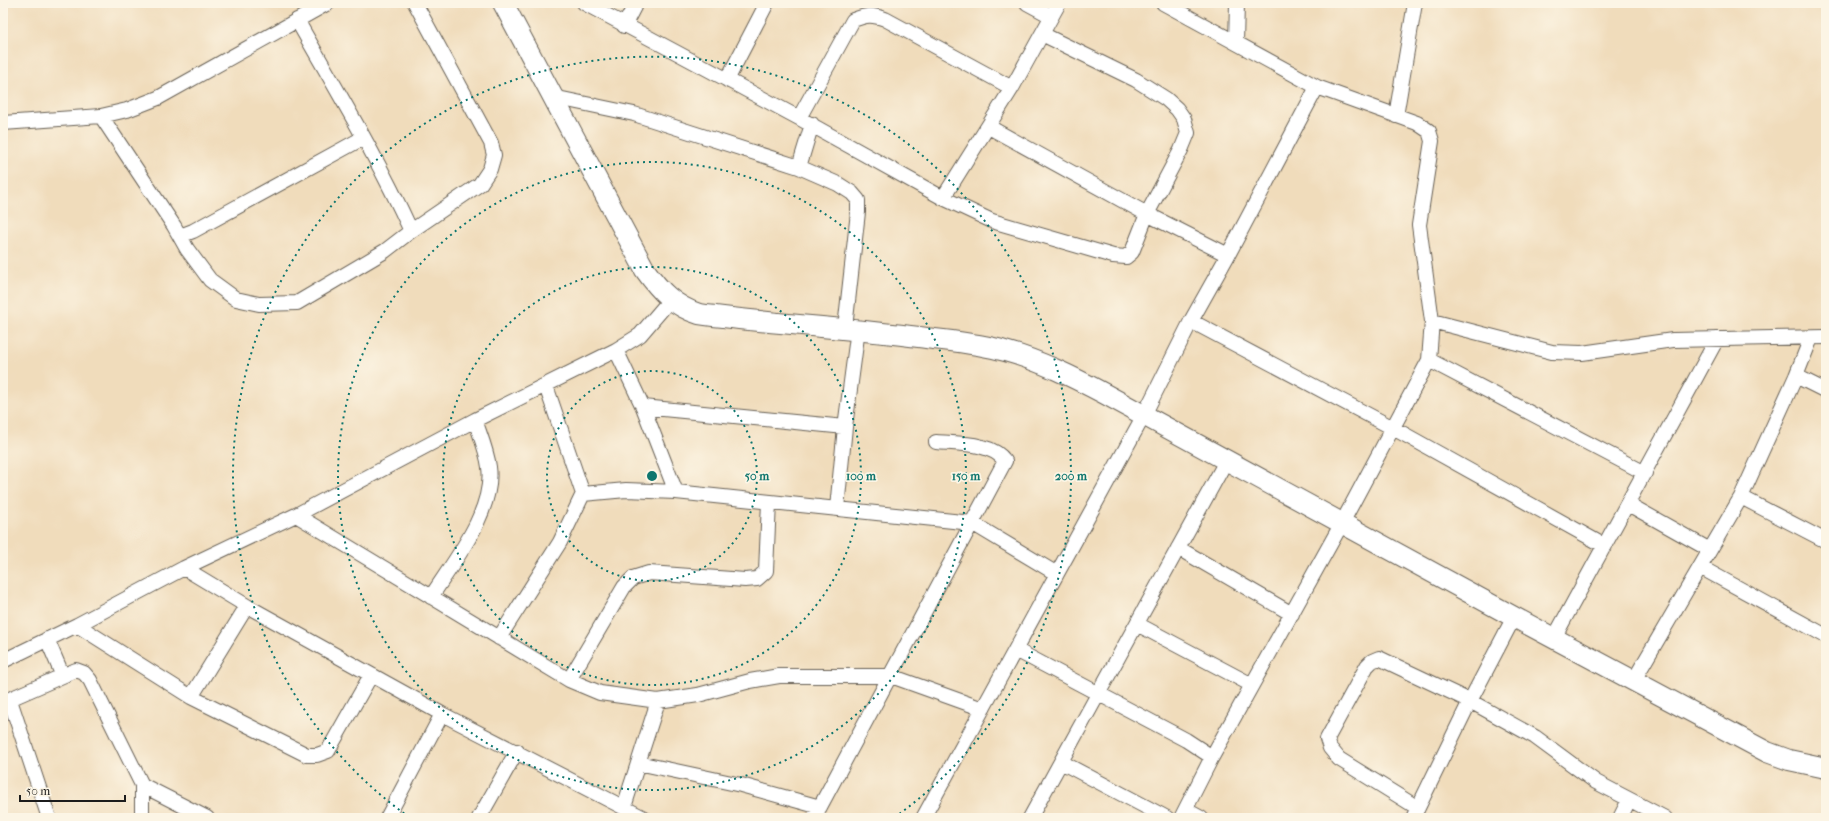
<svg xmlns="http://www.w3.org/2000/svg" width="1829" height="821" viewBox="0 0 1829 821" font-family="'IM FELL French Canon',serif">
	<rect width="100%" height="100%" fill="#fcf5e5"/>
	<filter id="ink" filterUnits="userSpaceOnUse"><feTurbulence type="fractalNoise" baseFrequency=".025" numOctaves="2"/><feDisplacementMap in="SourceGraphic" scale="8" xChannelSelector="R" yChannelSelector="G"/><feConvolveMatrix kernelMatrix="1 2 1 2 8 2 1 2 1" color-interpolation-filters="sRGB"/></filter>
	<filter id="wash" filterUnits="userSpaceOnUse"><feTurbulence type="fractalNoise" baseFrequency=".012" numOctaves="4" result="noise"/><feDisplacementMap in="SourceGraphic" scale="16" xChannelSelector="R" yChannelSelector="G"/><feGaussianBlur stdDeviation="0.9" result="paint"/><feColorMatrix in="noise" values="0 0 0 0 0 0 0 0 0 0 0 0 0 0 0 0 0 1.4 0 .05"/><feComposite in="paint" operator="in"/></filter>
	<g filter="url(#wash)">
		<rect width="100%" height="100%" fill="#f0dcbb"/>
	</g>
	<g filter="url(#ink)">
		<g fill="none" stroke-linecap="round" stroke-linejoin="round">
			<g stroke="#665f54" stroke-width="16">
				<path id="minor" d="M584,3L799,118L943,198L992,221L1113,256L1126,257L1132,252L1147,214L1181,150L1188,133L1184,119L1177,109L1166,99L1136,80L1042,34
					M1027,3L1051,16
					M1163,3L1317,87L1417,123L1429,131L1432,141L1419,225L1432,321L1429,360L1342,523L1212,757L1181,818
					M297,20C336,89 378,158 411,231
					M624,26L636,3
					M1236,43L1237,3
					M727,80L767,3
					M553,97L634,114L799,167L838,184L852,193L858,200V212L845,328
					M101,116L174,226L187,249L210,280L236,299L259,304L297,303L385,251L411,231L480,184L490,169L494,155L491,143L415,3
					M1396,116L1415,3
					M799,118L853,20C867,15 871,14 885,19L1012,88
					M3,123L101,116L127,110L158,98L328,3
					M989,127L1147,214L1228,255
					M799,167L812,124
					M943,198L1012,88L1059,3
					M180,236L193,231L363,138
					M1191,321L1393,428L1605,546
					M1432,321L1552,352L1582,353L1673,340L1826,337
					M616,350L643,407L676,492
					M1429,360L1645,473
					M1796,376L1826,391
					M643,407L845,427
					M583,494L626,490L676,492L972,523L1057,574
					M1741,497L1826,541
					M1628,504L1710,550
					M837,508L845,427L858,329
					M296,515L569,680L600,693L658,701L698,695L750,681L779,676H891L983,709
					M1178,548L1292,614
					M1700,567L1826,636
					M184,568L247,606L442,714L644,818
					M431,597C453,562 495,511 489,467C487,451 480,435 475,420
					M1137,624L1252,685
					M77,625L191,697L307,755H317L328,751L371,675
					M499,638L560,542L583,494L546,386
					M1554,638L1717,339
					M47,639L62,674
					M1016,650L1186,740L1212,757
					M3,661L77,625L184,568L296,515L475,420L616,350L640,335L670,300
					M569,680L624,587L633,578L649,573L745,580L757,579L766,571L769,502
					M1634,680L1741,497L1796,376L1811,338
					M191,697L247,606
					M10,700L49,818
					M3,702L76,670L84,673L90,680L142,785V818
					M1061,762L1167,818
					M638,763L741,785L820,807
					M142,785L207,818
					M624,807L658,701
					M1418,808L1339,759L1330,748L1327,739L1367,666L1372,661L1379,658L1470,701L1535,737L1596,782L1665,818
					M1186,810L1201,818
					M387,818L442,714
					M479,818L517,751
					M814,818L1005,461C992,442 958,444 936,442
					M923,818L1144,415L1191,321L1228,255L1317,87
					M1030,818L1226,461
					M1413,818L1470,701L1514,617
					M1620,818L1629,800"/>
			</g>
			<g stroke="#665f54" stroke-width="22">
				<path id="secondary" d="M503,3L645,270C660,291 674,306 699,314C772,324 846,328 919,337C948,341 978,343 1005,351C1041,361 1073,377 1105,394L1514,617L1767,752L1789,760L1826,768"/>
			</g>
			<use href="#minor" stroke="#fff" stroke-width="14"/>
			<use href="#secondary" stroke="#fff" stroke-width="20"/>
		</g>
	</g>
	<g fill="none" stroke="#0f766e" stroke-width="2" stroke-dasharray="2 4">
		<circle cx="652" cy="476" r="105"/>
		<circle cx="652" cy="476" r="209"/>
		<circle cx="652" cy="476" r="314"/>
		<path d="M409 817A419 419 0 1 1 895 817"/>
	</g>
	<circle cx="652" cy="476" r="6" fill="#0f766e" stroke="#fcf5e5" stroke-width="2"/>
	<g font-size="12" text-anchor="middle" font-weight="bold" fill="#0f766e" stroke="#fcf5e5" stroke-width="3.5" stroke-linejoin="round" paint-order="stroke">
		<text x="757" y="480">50 m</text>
		<text x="861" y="480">100 m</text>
		<text x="966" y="480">150 m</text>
		<text x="1071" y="480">200 m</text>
	</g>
	<rect width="1829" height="821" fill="none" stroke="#fcf5e5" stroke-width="16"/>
	<path d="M20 795v6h105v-6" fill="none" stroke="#1c1c1c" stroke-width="2"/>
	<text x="26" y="795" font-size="12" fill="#1c1c1c" stroke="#fcf5e5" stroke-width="3" paint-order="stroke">50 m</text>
</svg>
